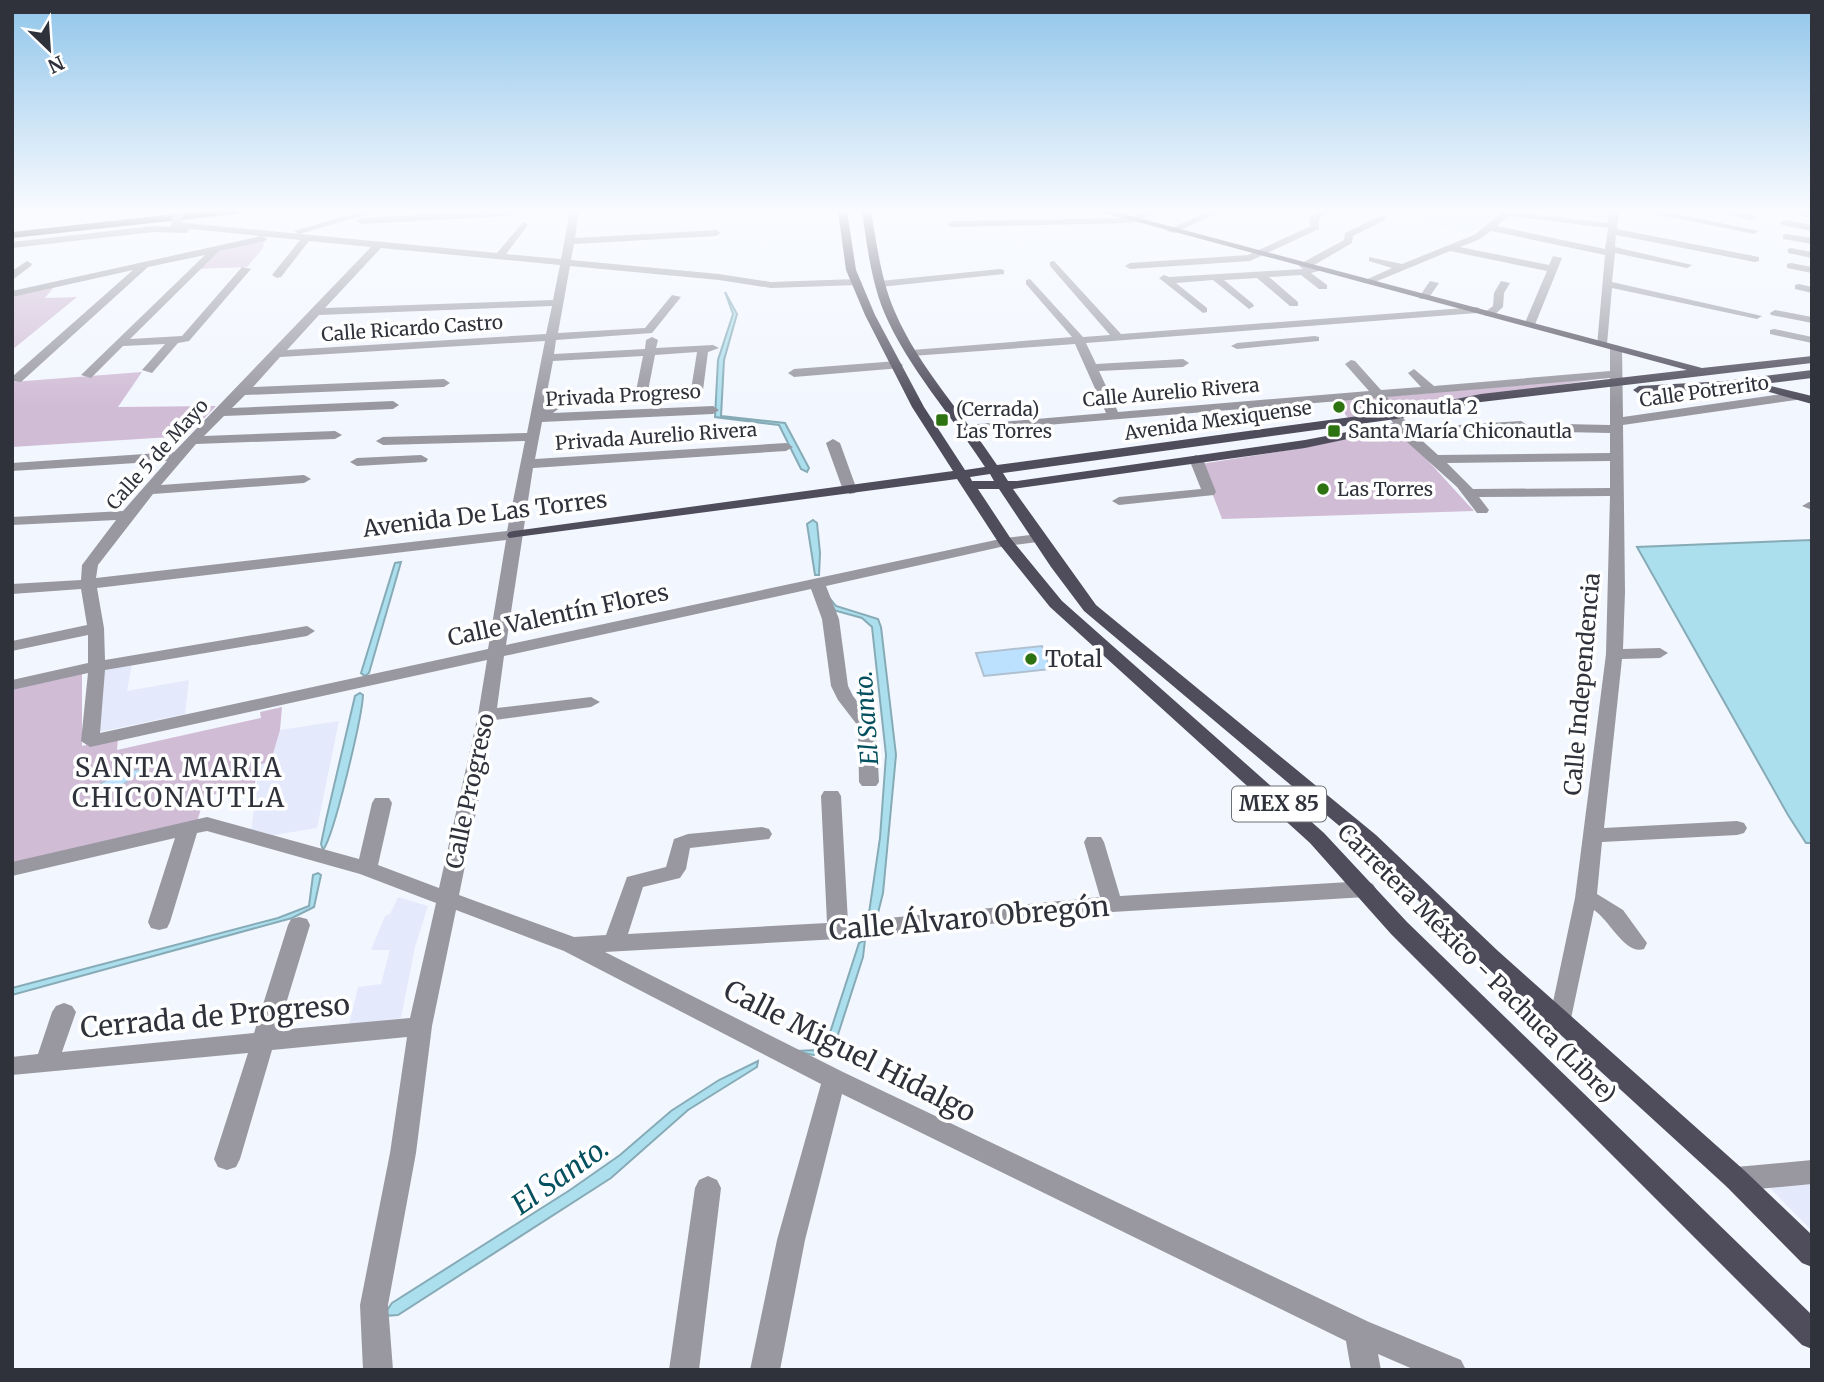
<svg xmlns="http://www.w3.org/2000/svg" width="1824" height="1382" viewBox="0 0 1824 1382" font-family="Merriweather,serif">
	<rect width="100%" height="100%" fill="#f2f6fe"/>
	<path fill="#e4eafb" d="M1436,211H1502L1469,234L1420,221Z
		M132,664L127,691L189,680L185,714L94,733L98,671Z
		M339,721L317,828L262,837L251,833L259,764L271,761L280,730Z
		M398,897L428,906L415,947L401,1018L349,1025L358,987L381,984L390,950H371L385,916L390,914Z
		M1812,1184V1231L1769,1187Z"/>
	<path fill="#d1bcd6" d="M265,239L263,248L247,267L196,269L218,249Z
		M58,282L45,298L77,297L12,350V295Z
		M142,372L118,407L216,406L187,436L12,447V382Z
		M1604,378L1348,418L1336,401Z
		M1398,428L1474,511L1222,519L1201,464L1308,447Z
		M82,672V746L118,738L117,750L261,718L260,712L282,707L280,730L271,761L259,765L254,788L205,796L196,825L12,872V687Z"/>
	<path fill="#acdfed" stroke="#86abb7" stroke-width="2" d="M725,292L737,314L724,360L721,416L785,423L809,468L807,472L801,469L779,425L715,417L718,360L733,314Z
		M813,520L817,523L820,553L819,575H815L807,524Z
		M1812,540V843H1806L1788,815L1637,547Z
		M401,562L369,673L365,676L361,673L395,563Z
		M824,591L836,606L878,619L881,627L896,755L883,893L878,913L874,917L869,913L880,838L886,755L872,627L862,618L833,610Z
		M360,693L363,695C362,717 334,836 323,850L321,844L326,820L355,696Z
		M318,873L321,875L314,907L292,918L12,995V988L278,918L309,906L313,875Z
		M865,940L863,957L833,1050L813,1055L796,1051L816,1050L826,1045L859,943Z
		M758,1061L757,1067L688,1110L611,1178L398,1315L383,1316L392,1303L570,1190L620,1155L671,1111L719,1080Z"/>
	<path fill="#bce1fe" stroke="#afc1d0" stroke-width="2" d="M1042,646L1051,669L984,676L976,653Z
		M147,768L122,785L94,788L117,773Z"/>
	<g fill="none" stroke-linecap="round" stroke-linejoin="round">
		<path fill="#9998a1" fill-rule="evenodd" d="M363,211H379L299,234L294,231Z
			M487,211L514,213L509,216L362,224L357,221L362,218Z
			M570,211H579L575,238L716,230L721,233L716,236L574,244L571,260L719,274L771,282L857,279L862,282L857,285L771,288L719,280L570,266L558,333L645,328L672,295L681,297L652,333L556,340L554,354L645,349L646,340L652,337L658,340L656,348L713,345L719,348L708,352L703,390L697,394L691,390L697,352L655,355L647,396L641,400L635,396L643,356L553,361L544,408L570,390L574,391V397L553,413L713,406L719,410L713,414L542,422L535,459L786,443L793,447L786,451L533,468L506,645L1005,538L1038,534L1045,538L1038,542L1005,546L826,586L839,619L848,686L853,696L876,726L879,782L876,786H862L859,782L858,726L838,700L831,686L822,619L811,589L504,656L497,708L591,697L600,702L591,707L495,720L459,895L574,937L606,935L627,877L666,867L674,839L688,834L762,827L769,829L772,834L769,839L690,848L686,869L680,878L643,887L628,934L827,923L821,796L824,791H838L841,796L848,922L1100,897L1084,842L1087,837H1101L1104,842L1120,896L1366,881L1373,884L1376,889L1373,894L1366,897L1112,912L838,939L605,952L843,1072L1369,1322L1461,1360L1466,1370H1415L1378,1354L1381,1370H1351L1346,1341L842,1094L805,1240L780,1370H750L777,1240L821,1084L564,951L456,910L432,1026L416,1153L388,1305L393,1370H363L360,1305L390,1153L407,1037L272,1050L240,1159L236,1167L227,1170L218,1167L214,1159L248,1053L12,1075V1057L38,1054L52,1012L56,1006L64,1003L72,1006L76,1012L62,1052L254,1033L288,925L291,919L299,917L307,919L310,925L278,1030L410,1018L436,903L360,874L207,831L197,833L170,922L167,928L159,930L151,928L148,922L175,838L12,876V862L207,817L359,859L372,803L375,798H389L392,803L378,865L439,888L478,715L487,660L90,747L81,741L88,673L12,690V680L88,663V635L12,651V641L87,625L81,589L12,594V584L81,580L82,565L116,520L12,525V517L123,511L167,461L12,471V463L174,452L371,247L309,241L281,277L277,278L272,275L300,240L190,229L186,233L154,232L12,248V242L154,226L173,227V223L176,222L497,253L523,222L528,225L506,254L561,259ZM381,248L560,265L553,300L325,308ZM552,306L546,334L287,350L319,315ZM545,341L527,433L383,437L376,441L383,445L525,441L507,531L96,578L98,565L153,494L304,483L311,479L304,475L161,485L196,444L335,439L342,435L335,431L204,436L224,416L393,409L399,405L393,401L232,408L245,395L444,387L450,383L444,379L253,387L280,357ZM506,540L488,649L100,733L105,670L307,636L315,631L307,626L105,660L104,628L97,588Z
			M1146,211H1159L1132,223L952,227L947,224L952,221L1130,218Z
			M1209,211H1222L1174,233L1166,231Z
			M1319,211H1330L1319,219V229L1250,261L1130,269L1125,266L1130,263L1248,255L1311,226L1309,218Z
			M1504,211L1608,223L1609,211H1619L1617,229L1759,257V261L1755,262L1616,235L1615,247L1692,265L1687,268L1615,253L1612,282L1762,316L1757,319L1612,288L1607,344L1597,346L1605,255L1491,231L1480,239L1460,247L1549,265L1553,256L1562,258L1534,327L1524,325L1547,271L1450,251L1370,284L1361,282L1392,268L1369,261V257L1402,264L1474,235ZM1509,216L1608,228L1605,249L1497,226Z
			M1640,211H1662L1759,231L1754,234Z
			M1714,211H1736L1756,217L1751,220Z
			M1785,211L1812,212V218Z
			M1382,215L1387,218L1385,220L1353,236L1352,243L1309,268L1319,267V271L1311,273L1327,285V289H1319L1301,275L1269,277L1298,302V306H1290L1257,278L1224,280L1253,304L1254,306L1249,309L1213,280L1176,283L1207,308V312L1203,313L1159,278L1164,275L1169,277L1303,269L1299,266L1300,264L1344,240L1345,233Z
			M1785,220L1812,225V231L1782,225L1780,223Z
			M1786,234L1812,238V244L1783,239V235Z
			M262,236L267,239L265,241L219,251L130,339L182,336L242,267L251,269L189,341L178,343L152,373L142,370L165,344L123,346L91,378L81,375L205,255L148,267L21,382L12,381L13,376L133,270L12,297V291Z
			M1791,248L1812,252V258L1788,253V249Z
			M27,261L32,264L31,266L12,280V271Z
			M1054,261L1121,334L1477,307L1482,310L1477,313L1086,343L1096,364L1183,359L1189,363L1183,367L1099,371L1118,412L1369,391L1345,364L1351,360L1355,361L1381,390L1421,387L1408,373L1414,369L1434,386L1610,371V348L1616,345L1622,348L1623,417L1796,392L1802,396L1796,400L1623,425L1625,592L1623,649L1660,648L1668,653L1660,658L1622,659L1604,828L1737,821L1744,823L1747,828L1744,833L1737,835L1602,842L1597,894L1623,910L1647,943L1644,949C1625,955 1611,922 1594,910L1569,1028L1561,1030L1553,1028L1549,1021L1575,898L1606,654L1610,496L1479,497L1489,510L1487,513H1477L1457,487L1407,442L1375,398L962,432L961,429L967,425L1106,413L1075,344L912,356L906,353L912,350L1072,337L1026,284V280L1030,279L1083,337L1110,335L1050,266V262ZM1610,378V425L1563,424L1557,428L1563,432L1610,433V453L1438,455L1416,435L1521,429L1527,425L1521,421L1411,428L1387,397ZM1610,461V488L1473,489L1447,463Z
			M1791,263L1812,267V273L1787,268V264Z
			M1000,269L1004,270V274L880,287L875,284L880,281Z
			M1430,281L1439,283L1428,299H1420L1419,297Z
			M1501,281L1510,283L1504,293L1503,307L1493,316H1485V312L1493,306L1494,293Z
			M1799,284L1812,287V293L1795,289V285Z
			M1775,310L1812,317V323L1771,315L1770,313Z
			M1774,329L1812,337V343L1770,334V330Z
			M1315,336L1319,337V341L1237,349L1231,346L1237,343Z
			M897,361L903,365L901,368L794,377L788,373L794,369Z
			M833,439L840,443L857,490L855,493L850,494L843,490L826,443Z
			M421,455L428,459L426,462L357,466L350,462L357,458Z
			M1196,455L1203,459L1216,492L1214,495L1119,505L1112,501L1119,497L1201,489L1189,459Z
			M1809,502H1812V510L1802,506Z
			M1812,1160V1184L1736,1191L1727,1187L1723,1179L1727,1171L1736,1167Z
			M708,1176L717,1180L721,1188L699,1370H669L695,1188L699,1180Z"/>
		<path fill="#4f4c5b" fill-rule="evenodd" d="M838,211H847L856,270L875,315L924,407L965,470L985,467C952,416 908,368 884,312C871,280 867,245 862,211H871C877,245 881,280 895,312C919,368 964,415 997,465L1396,411L1481,394L1687,370L1097,211H1113L1702,368L1812,356V363L1481,402L1396,419L1003,473L1008,481H1017L1305,440L1395,423V429L1305,448L1013,489L1096,605L1376,835L1498,951L1745,1171L1812,1235V1267L1802,1263L1727,1187L1482,963L1362,845L1084,611L1051,567L999,489H978L1011,539L1062,601L1324,833L1407,922L1812,1315V1349L1802,1345L1391,934L1310,843L1050,607L1000,545L957,479L509,538L507,535L509,532L514,531L953,471L912,407L865,315L846,270ZM990,474L994,481H972L970,477Z
			M1812,370V378L1763,384L1812,396V404L1748,386L1639,394L1633,390L1639,386L1725,381Z"/>
		<path fill="#363243" fill-rule="evenodd" d="M201,211H241L236,214L12,238V232Z"/>
		<path stroke="#9998a1" stroke-width="10" d="M176,225L179,211"/>
	</g>
	<linearGradient id="sky" x2="0" y2="1"><stop stop-color="#90c5ea"/><stop offset="0.52" stop-color="#f9fbff"/><stop offset="1" stop-color="#f9fbff" stop-opacity="0"/></linearGradient>
	<rect width="1824" height="405" fill="url(#sky)"/>
	<g fill="#2e7312" stroke="#fff" stroke-width="2.5">
		<circle cx="1339" cy="407" r="7"/>
		<rect x="935" y="413" width="14" height="14" rx="3.5"/>
		<rect x="1327" y="424" width="14" height="14" rx="3.5"/>
		<circle cx="1323" cy="489" r="7"/>
		<circle cx="1031" cy="659" r="7"/>
	</g>
	<g text-anchor="middle" stroke-width="7" stroke-linejoin="round" paint-order="stroke">
		<g font-size="19" fill="#2f323a" stroke="#fff">
			<text transform="translate(412 328) rotate(-4)" y="7">Calle Ricardo Castro</text>
			<text transform="translate(1704 391) rotate(-8)" y="7">Calle Potrerito</text>
			<text transform="translate(1171 392) rotate(-5)" y="7">Calle Aurelio Rivera</text>
			<text transform="translate(623 395) rotate(-3)" y="7">Privada Progreso</text>
			<text transform="translate(1218 420) rotate(-8)" y="7">Avenida Mexiquense</text>
			<text transform="translate(656 436) rotate(-4)" y="7">Privada Aurelio Rivera</text>
			<text transform="translate(157 454) rotate(-48)" y="7">Calle 5 de Mayo</text>
		</g>
		<g font-size="19" fill="#2f323a" stroke="#fff" text-anchor="start">
			<text x="1353" y="414">Chiconautla 2</text>
			<text x="956" y="416">(Cerrada)<tspan x="956" dy="22">Las Torres</tspan></text>
			<text x="1348" y="438">Santa María Chiconautla</text>
			<text x="1337" y="496">Las Torres</text>
		</g>
		<rect fill="#fff" stroke="#6d7075" stroke-width="2" x="1232" y="786.5" width="94" height="35" rx="5"/>
		<g font-size="21" font-weight="bold" fill="#2f323a">
			<text x="1279" y="811">MEX 85</text>
		</g>
		<g font-size="23" fill="#2f323a" stroke="#fff">
			<text transform="translate(485 514) rotate(-7)" y="8">Avenida De Las Torres</text>
			<text transform="translate(558 615) rotate(-12)" y="8">Calle Valentín Flores</text>
			<text transform="translate(1582 684) rotate(-85)" y="8">Calle Independencia</text>
			<text transform="translate(470 791) rotate(-78)" y="8">Calle Progreso</text>
			<text transform="translate(1477 963) rotate(45)" y="8">Carretera México - Pachuca (Libre)</text>
		</g>
		<g font-size="23" fill="#2f323a" stroke="#fff" text-anchor="start">
			<text x="1045" y="667">Total</text>
		</g>
		<g font-size="24" font-style="italic" fill="#05505f" stroke="#fff">
			<text transform="translate(867 718) rotate(-94)" y="8">El Santo.</text>
		</g>
		<g font-size="26" letter-spacing="2" fill="#2f323a" stroke="#fff">
			<text x="179" y="777">SANTA MARIA<tspan x="179" dy="30">CHICONAUTLA</tspan></text>
		</g>
		<g font-size="28" fill="#2f323a" stroke="#fff">
			<text transform="translate(969 918) rotate(-5)" y="10">Calle Álvaro Obregón</text>
			<text transform="translate(215 1016) rotate(-5)" y="10">Cerrada de Progreso</text>
			<text transform="translate(850 1051) rotate(27)" y="10">Calle Miguel Hidalgo</text>
		</g>
		<g font-size="28" font-style="italic" fill="#05505f" stroke="#fff">
			<text transform="translate(560 1176) rotate(-35)" y="10">El Santo.</text>
		</g>
	</g>
	<rect width="1824" height="1382" fill="none" stroke="#2f323a" stroke-width="28"/>
	<g transform="translate(49 49) rotate(155)" stroke="#ffffff" stroke-width="5" paint-order="stroke">
	<path d="M0-5L12 26L0 18L-12 26Z" fill="#2f323a"/>
	<text y="-10" font-size="19" font-weight="bold" text-anchor="middle" fill="#2f323a">N</text>
	</g>
</svg>
